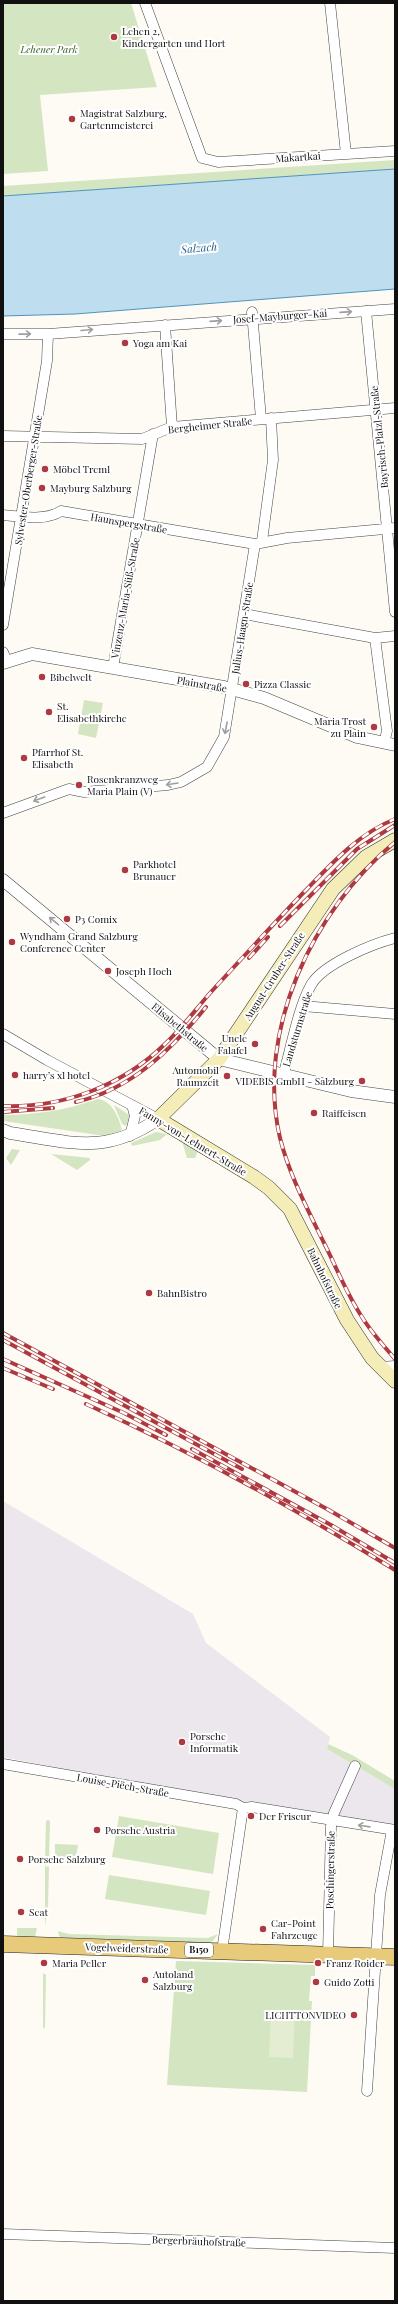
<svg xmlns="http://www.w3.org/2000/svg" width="398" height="2304" viewBox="0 0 398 2304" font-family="'Playfair Display',serif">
	<rect width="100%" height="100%" fill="#fdfbf4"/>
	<path fill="#ece6ed" d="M3,1501L193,1614L206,1643L330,1737L327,1749L395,1789V1830L242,1804L3,1757Z"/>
	<path fill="#d4e5c1" d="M3,3H131L157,87L40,95L48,171L3,174Z
		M395,160V169L3,196V186Z
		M84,700L103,703L96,738L78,734Z
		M98,1099C112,1101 119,1117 122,1130L111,1135H98L3,1121V1115C36,1115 66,1110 98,1099Z
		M114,1105L129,1115V1120L126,1126L122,1124Z
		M156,1132L167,1134L160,1140L132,1146L131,1143Z
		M182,1141L198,1151L195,1158H187Z
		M12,1149L20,1150L11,1165L6,1158Z
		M51,1154L90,1158V1160L77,1170Z
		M328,1744L352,1755L395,1781V1789L327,1749Z
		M119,1816L219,1833L213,1874L112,1857Z
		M48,1820L50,1821L49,1861H45L46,1821Z
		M55,1844L78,1845L75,1862L55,1859Z
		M45,1866L49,1867L48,1906L45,1926Z
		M109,1875L210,1891L206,1915L105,1899Z
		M17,1928H37L35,1937H17Z
		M58,1931L69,1934L208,1938L218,1934L213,1941L207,1943L62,1938L59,1936Z
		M176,1961L315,1965V1976H311L309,2001H312L307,2092L167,2085Z
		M43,1973L46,1975L45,2027L43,2029Z"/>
	<path fill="#e4edd1" d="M271,2010L295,2011L293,2058L269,2057Z"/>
	<path fill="#bedeef" stroke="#4f93bd" d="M395,169V289L75,314L3,316V196Z"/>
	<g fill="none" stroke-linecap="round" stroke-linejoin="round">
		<g stroke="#434343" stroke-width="11">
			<path id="minor" d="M145,3L202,158L218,162L395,151
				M330,3L346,154
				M366,311L395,612
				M252,312L261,419
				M165,325L172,427
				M3,334H48L395,309
				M3,436L142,439L172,427L395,408
				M3,515C21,517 46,521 61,511L255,544
				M262,541L273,460L271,418
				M244,614L375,638
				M3,625L47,361L48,334
				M3,652L7,662
				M113,668L153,434
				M384,743L387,731L375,638L395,636
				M3,813L69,789L84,792L168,785L181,782L207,767L224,737L255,544L287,538L395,528
				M303,1006L395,1014
				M3,1034L47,1060L158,1119
				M283,1076C291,1049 298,1008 311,985C323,964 372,944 395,938
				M130,1136L135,1116L132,1105
				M381,1367L395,1366
				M3,1764L236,1804L243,1808
				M243,1808L252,1807L395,1830
				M222,1951L243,1808
				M328,1955L331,1826L334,1813L355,1766
				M367,2091L380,1895L392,1830
				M3,2234L395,2248"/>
		</g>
		<g stroke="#434343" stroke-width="13">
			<path id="tertiary" d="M3,663L32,654L224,687L264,698L357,737L395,745
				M3,880L219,1059L351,1091L395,1097
				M3,1130L10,1133C71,1142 104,1156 158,1119"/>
		</g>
		<g stroke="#323232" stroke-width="15">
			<path id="secondary" d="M395,840L366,857L333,889L219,1059L158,1119L254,1177L269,1188L290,1209L347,1320L372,1358L395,1381"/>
		</g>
		<g stroke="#212121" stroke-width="17">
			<path id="primary" d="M3,1944L395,1957"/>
		</g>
		<use href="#minor" stroke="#fff" stroke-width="10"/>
		<use href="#tertiary" stroke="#fff" stroke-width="12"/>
		<use href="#secondary" stroke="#f5edb7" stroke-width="14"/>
		<use href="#primary" stroke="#e7ca7a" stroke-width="16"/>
		<g stroke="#af3941" stroke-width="4">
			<path id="rail" d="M395,842C313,910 255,1031 280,1138C289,1174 307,1208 323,1241C336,1266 346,1293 362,1317C371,1332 384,1346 395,1359
				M280,926L357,849L395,825
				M249,958L268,937
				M76,1102C132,1089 171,1050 206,1007
				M3,1106C63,1108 122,1086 165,1044C182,1028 196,1009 211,992C243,957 275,922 308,888C334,861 360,833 395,819
				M3,1112L53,1108
				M3,1333L327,1509L395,1548
				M3,1340L242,1469
				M3,1359L124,1413L166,1435
				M3,1368L53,1389
				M86,1404C192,1452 296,1509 395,1570
				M192,1449L331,1525L395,1563"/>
		</g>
		<use href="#rail" stroke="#fff" stroke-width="2.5" stroke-dasharray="8" stroke-linecap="butt"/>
	</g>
	<defs><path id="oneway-shaft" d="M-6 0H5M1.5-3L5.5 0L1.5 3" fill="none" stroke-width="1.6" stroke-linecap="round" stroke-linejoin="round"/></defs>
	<g stroke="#9f9f9f">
		<use href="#oneway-shaft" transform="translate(346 312) rotate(-4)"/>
		<use href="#oneway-shaft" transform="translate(216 321) rotate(-4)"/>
		<use href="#oneway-shaft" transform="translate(87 330) rotate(-5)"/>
		<use href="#oneway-shaft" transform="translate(25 334) rotate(-1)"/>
		<use href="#oneway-shaft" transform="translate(226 728) rotate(101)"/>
		<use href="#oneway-shaft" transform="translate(172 784) rotate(171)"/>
		<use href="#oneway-shaft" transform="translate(39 799) rotate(160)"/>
		<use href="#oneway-shaft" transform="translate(54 921) rotate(-141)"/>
		<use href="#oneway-shaft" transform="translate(364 1826) rotate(-172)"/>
	</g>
	<g fill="#af3941" stroke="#fff" stroke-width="1.5">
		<circle cx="114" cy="37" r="4"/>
		<circle cx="72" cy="119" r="4"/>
		<circle cx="125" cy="343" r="4"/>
		<circle cx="45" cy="469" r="4"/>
		<circle cx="42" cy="488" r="4"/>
		<circle cx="42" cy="677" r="4"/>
		<circle cx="246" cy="684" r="4"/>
		<circle cx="49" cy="712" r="4"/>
		<circle cx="374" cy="727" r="4"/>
		<circle cx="24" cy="758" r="4"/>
		<circle cx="79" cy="785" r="4"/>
		<circle cx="125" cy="870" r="4"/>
		<circle cx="67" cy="919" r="4"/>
		<circle cx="12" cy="942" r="4"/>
		<circle cx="108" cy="971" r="4"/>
		<circle cx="255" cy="1044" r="4"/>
		<circle cx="15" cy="1075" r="4"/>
		<circle cx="227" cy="1076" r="4"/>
		<circle cx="362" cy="1081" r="4"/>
		<circle cx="314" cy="1113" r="4"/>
		<circle cx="149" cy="1293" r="4"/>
		<circle cx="182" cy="1742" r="4"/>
		<circle cx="251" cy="1816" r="4"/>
		<circle cx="97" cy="1830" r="4"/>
		<circle cx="20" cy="1859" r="4"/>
		<circle cx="21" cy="1912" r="4"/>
		<circle cx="263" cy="1929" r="4"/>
		<circle cx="44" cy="1963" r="4"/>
		<circle cx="318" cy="1963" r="4"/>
		<circle cx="145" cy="1980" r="4"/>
		<circle cx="316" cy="1982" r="4"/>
		<circle cx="354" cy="2015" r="4"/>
	</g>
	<g text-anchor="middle" stroke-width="4" stroke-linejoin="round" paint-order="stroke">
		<rect fill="#fff" stroke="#585858" stroke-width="1" x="185" y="1943" width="28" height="14" rx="3"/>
		<g font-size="9" font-weight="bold" fill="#101010">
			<text x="199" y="1953">B150</text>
		</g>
		<g font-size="10" fill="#101010" stroke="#fff" text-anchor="start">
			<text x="122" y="35">Lehen 2,<tspan x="122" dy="12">Kindergarten und Hort</tspan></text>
			<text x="80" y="117">Magistrat Salzburg,<tspan x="80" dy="12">Gartenmeisterei</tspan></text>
			<text x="133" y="347">Yoga am Kai</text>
			<text x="53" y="473">Möbel Treml</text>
			<text x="50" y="492">Mayburg Salzburg</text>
			<text x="50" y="681">Bibelwelt</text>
			<text x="254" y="688">Pizza Classic</text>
			<text x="57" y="710">St.<tspan x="57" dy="12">Elisabethkirche</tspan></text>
			<text x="366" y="725" text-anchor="end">Maria Trost<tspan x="366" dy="12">zu Plain</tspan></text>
			<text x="32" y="756">Pfarrhof St.<tspan x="32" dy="12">Elisabeth</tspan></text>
			<text x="87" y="783">Rosenkranzweg<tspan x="87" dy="12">Maria Plain (V)</tspan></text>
			<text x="133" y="868">Parkhotel<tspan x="133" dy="12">Brunauer</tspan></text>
			<text x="75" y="923">P3 Comix</text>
			<text x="20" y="940">Wyndham Grand Salzburg<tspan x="20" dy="12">Conference Center</tspan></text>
			<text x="116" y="975">Joseph Hoch</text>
			<text x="247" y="1042" text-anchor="end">Uncle<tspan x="247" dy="12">Falafel</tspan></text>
			<text x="219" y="1074" text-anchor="end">Automobil<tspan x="219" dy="12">Raumzeit</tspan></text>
			<text x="23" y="1079">harry’s xl hotel</text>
			<text x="354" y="1085" text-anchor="end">VIDEBIS GmbH - Salzburg</text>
			<text x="322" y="1117">Raiffeisen</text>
			<text x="157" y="1297">BahnBistro</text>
			<text x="190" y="1740">Porsche<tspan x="190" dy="12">Informatik</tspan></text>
			<text x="259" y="1820">Der Friseur</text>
			<text x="105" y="1834">Porsche Austria</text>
			<text x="28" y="1863">Porsche Salzburg</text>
			<text x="29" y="1916">Seat</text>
			<text x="271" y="1927">Car-Point<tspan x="271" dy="12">Fahrzeuge</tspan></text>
			<text x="52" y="1967">Maria Peller</text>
			<text x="326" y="1967">Franz Roider</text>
			<text x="153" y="1978">Autoland<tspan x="153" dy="12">Salzburg</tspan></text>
			<text x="324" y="1986">Guido Zotti</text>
			<text x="346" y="2019" text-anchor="end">LICHTTONVIDEO</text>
		</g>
		<g font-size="10" font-style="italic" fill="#346027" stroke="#fff">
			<text x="49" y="53">Lehener Park</text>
		</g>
		<g font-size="10" fill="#101010" stroke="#fff">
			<text transform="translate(298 157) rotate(-4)" y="4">Makartkai</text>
			<text transform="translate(280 316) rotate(-4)" y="4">Josef-Mayburger-Kai</text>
			<text transform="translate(210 425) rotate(-6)" y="4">Bergheimer Straße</text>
			<text transform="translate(379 437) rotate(-96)" y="4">Bayrisch-Platzl-Straße</text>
			<text transform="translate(28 480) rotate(-81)" y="4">Sylvester-Oberberger-Straße</text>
			<text transform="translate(129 523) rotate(10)" y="4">Haunspergstraße</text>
			<text transform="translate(125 598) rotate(-80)" y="4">Vinzenz-Maria-Süß-Straße</text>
			<text transform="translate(242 628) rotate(-81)" y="4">Julius-Haagn-Straße</text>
			<text transform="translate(202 684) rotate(10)" y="4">Plainstraße</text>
			<text transform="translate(274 976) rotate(-57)" y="4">August-Gruber-Straße</text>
			<text transform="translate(180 1027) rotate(40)" y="4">Elisabethstraße</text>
			<text transform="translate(297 1029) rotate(-73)" y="4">Landsturmstraße</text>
			<text transform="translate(193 1141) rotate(31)" y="4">Fanny-von-Lehnert-Straße</text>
			<text transform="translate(325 1278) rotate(64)" y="4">Bahnhofstraße</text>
			<text transform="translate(123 1785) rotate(10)" y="4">Louise-Piëch-Straße</text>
			<text transform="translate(330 1870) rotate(-89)" y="4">Poschingerstraße</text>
			<text transform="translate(127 1948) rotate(2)" y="4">Vogelweiderstraße</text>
			<text transform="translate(199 2241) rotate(2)" y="4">Bergerbräuhofstraße</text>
		</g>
		<g font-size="11" font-style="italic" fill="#286692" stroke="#fff">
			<text transform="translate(199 248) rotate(-5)" y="4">Salzach</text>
		</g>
	</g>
	<rect width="398" height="2304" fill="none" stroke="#101010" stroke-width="8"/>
</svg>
